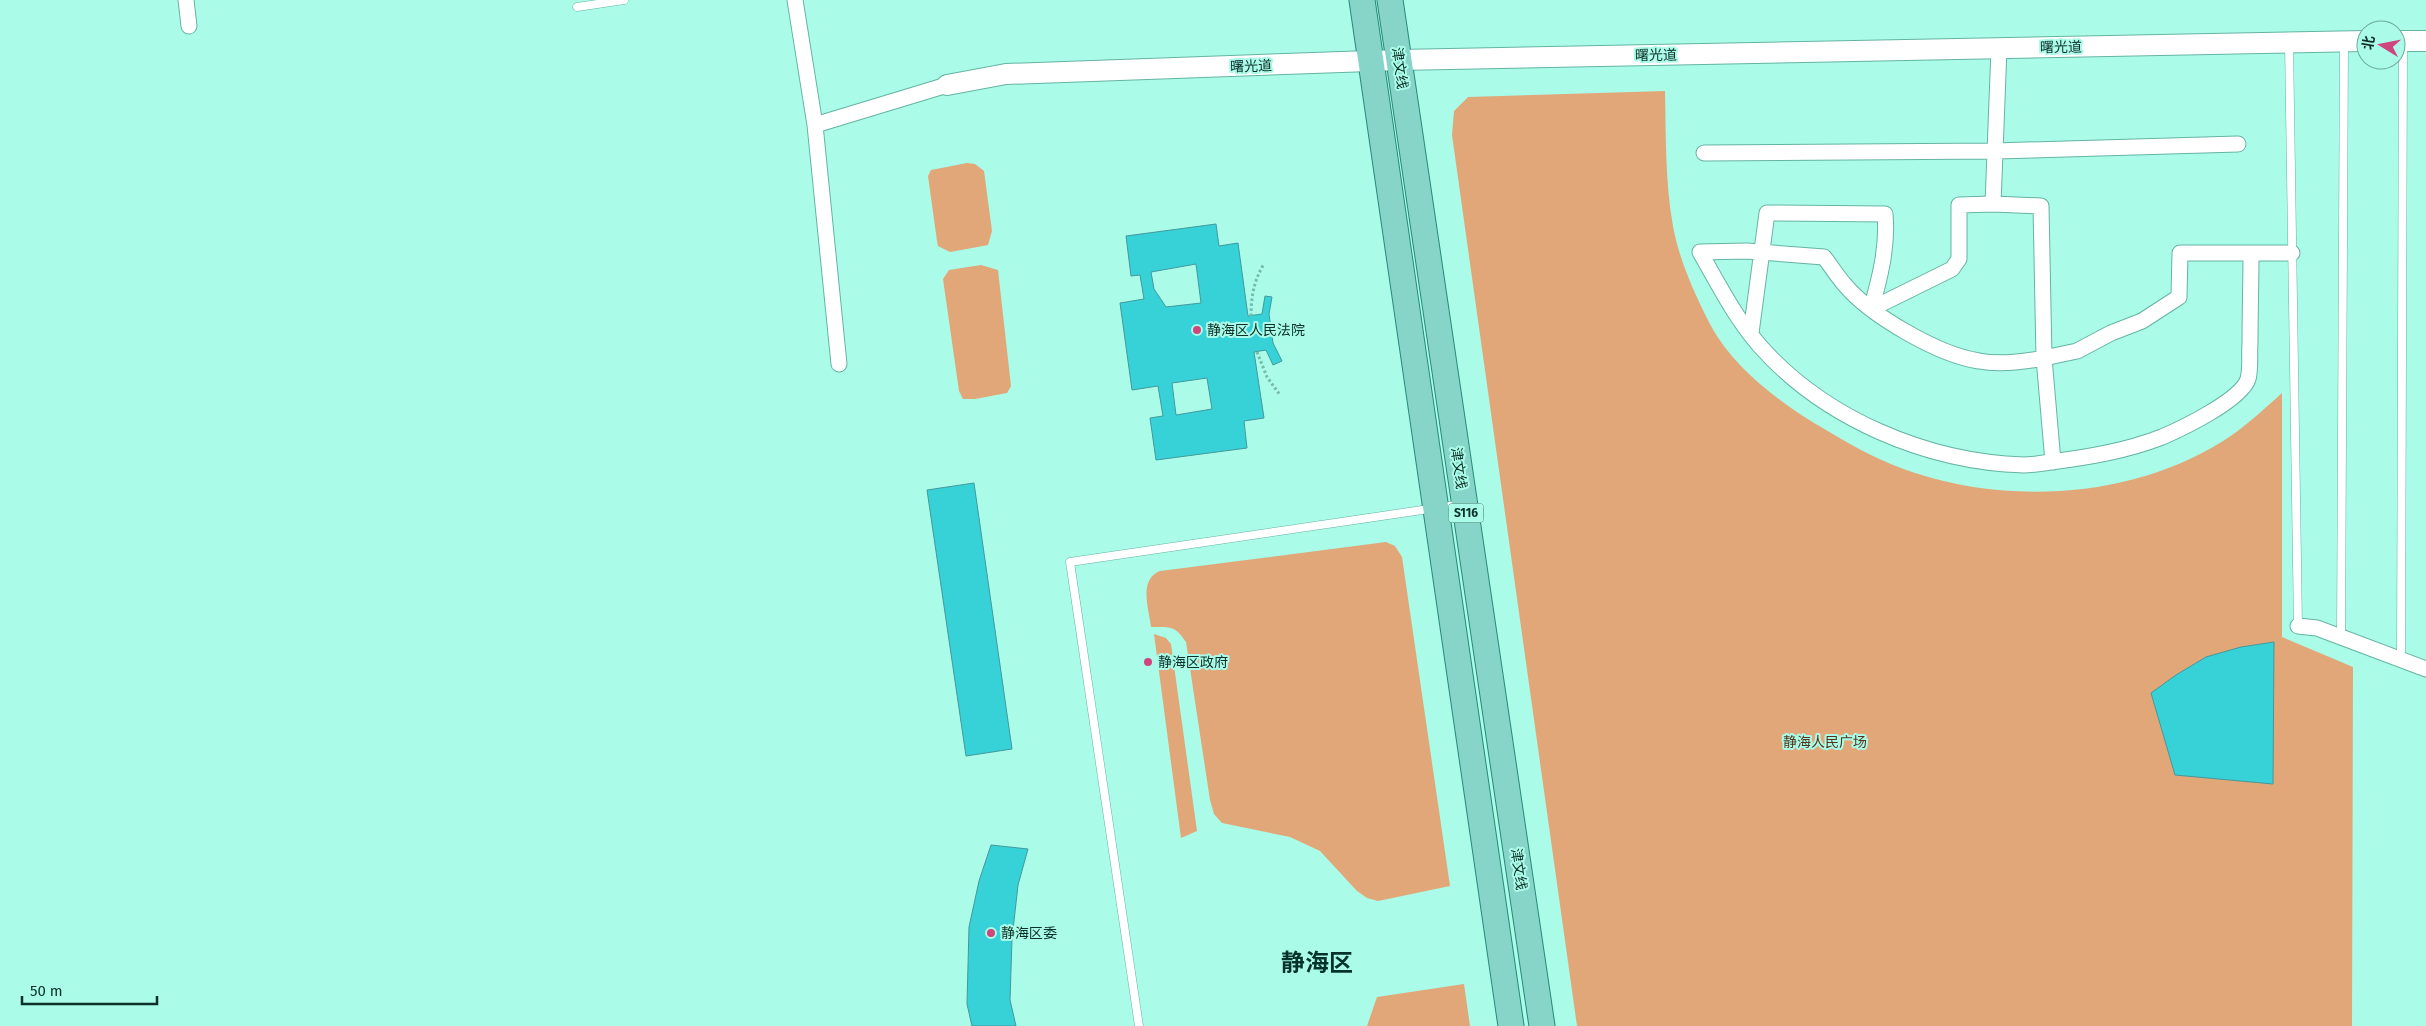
<svg xmlns="http://www.w3.org/2000/svg" width="2426" height="1026" viewBox="0 0 2426 1026" font-family="'Fira Sans','Noto Sans SC',sans-serif">
	<rect width="100%" height="100%" fill="#aafbe8"/>
	<path fill="#e1a779" d="M1665,91C1666,135 1665,182 1673,226C1679,260 1695,295 1711,326C1735,370 1784,406 1826,430C1854,447 1884,463 1915,473C2013,505 2134,497 2223,441C2244,428 2263,410 2282,393V637L2353,667L2352,1026H1577L1452,135L1454,111L1468,97Z
		M967,163L975,164L984,171L992,231L988,245L983,246L950,252L938,246L937,241L928,176L931,170Z
		M981,265L998,270L1011,386L1007,393L975,399H963L959,391L943,279L949,270Z
		M1386,542L1395,546L1402,557L1450,886L1378,901L1367,898L1357,891L1320,851L1290,837L1222,823L1214,814L1210,800L1186,642C1175,625 1170,627 1151,627C1149,609 1138,580 1160,571Z
		M1154,634L1166,638L1171,644L1197,831L1181,838Z
		M1464,984L1470,1026H1367L1377,997Z"/>
	<path fill="#36d2d8" stroke="#42999c" fill-rule="evenodd" d="M1216,224L1219,246L1238,243L1248,316L1262,314L1265,296L1272,297L1269,314L1273,343L1282,361L1273,365L1266,350L1254,352L1264,418L1244,421L1247,448L1156,460L1150,418L1163,416L1158,386L1132,390L1120,303L1144,299L1140,275L1131,276L1126,236ZM1196,264L1201,303L1166,307L1154,289L1151,272ZM1207,378L1212,409L1176,415L1172,383Z
		M974,483L1012,749L966,756L927,490Z
		M2274,642L2273,784L2175,775L2151,693L2176,675L2206,657L2241,647Z
		M991,845L1028,849L1018,885L1012,939L1010,1000L1016,1026H972L967,1004L969,927L979,881Z"/>
	<g fill="none" stroke-linecap="round" stroke-linejoin="round">
		<g stroke="#65b4a3" stroke-width="9">
			<path id="service" d="M577,7L624,0
				M2289,43L2298,626
				M2341,637L2344,41
				M2401,659L2403,41
				M1139,1026L1070,562L1463,504"/>
		</g>
		<g stroke="#65b4a3" stroke-width="17">
			<path id="minor" d="M186,0L189,26
				M795,0L815,125L839,364
				M1999,48L1993,204L2041,206L2044,358L2077,351L2111,333L2142,321L2179,297L2180,253H2292
				M815,125L947,85
				M1704,153L1995,151L2238,144
				M1871,309L1952,269L1959,259V205L1993,204
				M1751,333L1767,213L1885,214C1888,246 1880,278 1871,309
				M2053,462L2044,358C2023,362 2000,365 1979,361C1939,355 1871,316 1845,285C1837,276 1831,266 1824,257L1747,251L1700,252C1718,284 1735,317 1759,345C1824,419 1927,462 2024,465C2033,465 2042,463 2051,462C2089,457 2126,451 2162,437C2183,428 2241,400 2248,379C2251,369 2249,354 2250,343C2250,313 2251,283 2251,253
				M2298,626L2317,628L2426,669"/>
		</g>
		<g stroke="#65b4a3" stroke-width="22">
			<path id="tertiary" d="M2396,41H2426
				M947,85L1006,74L1399,60L2366,41"/>
		</g>
		<g stroke="#278978" stroke-width="27">
			<path id="primary" d="M1362,0L1511,1026
				M1390,0L1542,1026"/>
		</g>
		<path stroke="#77b9aa" stroke-width="3" stroke-dasharray="2.5 2.5" stroke-linecap="butt" d="M1251,316C1251,297 1254,280 1264,264
			M1257,352L1267,377L1280,395"/>
		<use href="#service" stroke="#fff" stroke-width="8"/>
		<use href="#minor" stroke="#fff" stroke-width="15"/>
		<use href="#tertiary" stroke="#fff" stroke-width="20"/>
		<use href="#primary" stroke="#86d5c8" stroke-width="25"/>
	</g>
	<g fill="#cf457e" stroke="#aafbe8" stroke-width="2">
		<circle cx="1197" cy="330" r="5"/>
		<circle cx="1148" cy="662" r="5"/>
		<circle cx="991" cy="933" r="5"/>
	</g>
	<g text-anchor="middle" stroke-width="4" stroke-linejoin="round" paint-order="stroke">
		<rect fill="#aafbe8" stroke="#3c6d62" stroke-width="1" x="1448.5" y="503.5" width="35" height="19" rx="4"/>
		<g font-size="12" font-weight="bold" fill="#0d3029">
			<text x="1466" y="517">S116</text>
		</g>
		<g font-size="14" fill="#0d3029" stroke="#aafbe8">
			<text transform="translate(2061 47) rotate(-1)" y="5">曙光道</text>
			<text transform="translate(1656 55) rotate(-1)" y="5">曙光道</text>
			<text transform="translate(1251 66) rotate(-2)" y="5">曙光道</text>
			<text transform="translate(1400 68) rotate(82)" y="5">津文线</text>
			<text transform="translate(1459 468) rotate(82)" y="5">津文线</text>
			<text transform="translate(1519 869) rotate(82)" y="5">津文线</text>
		</g>
		<g font-size="14" fill="#0d3029" stroke="#aafbe8" text-anchor="start">
			<text x="1207" y="335">静海区人民法院</text>
			<text x="1158" y="667">静海区政府</text>
			<text x="1001" y="938">静海区委</text>
		</g>
		<g font-size="14" fill="#55351a" stroke="#aafbe8">
			<text x="1825" y="747">静海人民广场</text>
		</g>
		<g font-size="24" font-weight="bold" fill="#05332c" stroke="#aafbe8">
			<text x="1317" y="971">静海区</text>
		</g>
	</g>
	<g transform="translate(2381 45) rotate(280)"><circle r="24" fill="#aafbe8" stroke="#6baa9c"/>
	<path d="M0-4L9 19L0 12L-9 19Z" fill="#cf457e"/>
	<text y="-8" font-size="14" font-weight="bold" text-anchor="middle" fill="#0d3029">北</text>
	</g>
	<path d="M22 996v8h135v-8" fill="none" stroke="#0d3029" stroke-width="2.5"/>
	<text x="30" y="996" font-size="15" fill="#0d3029" stroke="#aafbe8" stroke-width="4" paint-order="stroke">50 m</text>
</svg>
